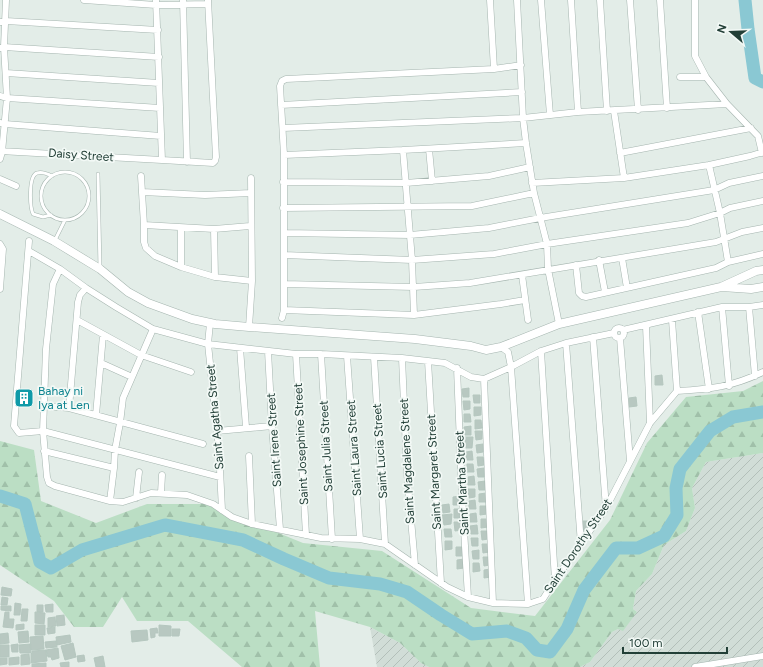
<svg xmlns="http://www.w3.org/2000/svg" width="763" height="667" viewBox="0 0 763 667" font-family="Figtree,sans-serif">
	<defs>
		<pattern id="industrial-furrows" width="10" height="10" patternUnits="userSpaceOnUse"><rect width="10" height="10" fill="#d1ddd7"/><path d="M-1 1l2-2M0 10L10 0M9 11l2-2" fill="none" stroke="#b3bfb9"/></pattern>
		<pattern id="forest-firs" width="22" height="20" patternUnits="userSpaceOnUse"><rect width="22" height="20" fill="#bbdec4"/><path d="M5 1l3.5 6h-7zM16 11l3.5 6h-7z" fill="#a0c0a9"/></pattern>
	</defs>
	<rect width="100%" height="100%" fill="#e3ede8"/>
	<path fill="url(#industrial-furrows)" d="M763,453V667H580L590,662L612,632L618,629L637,612L633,609L636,591L652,574L664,545L686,531L695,508L692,488L706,462Z
		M370,627L400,643L421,663L429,667H377Z"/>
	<path fill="url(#forest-firs)" d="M763,381V453L706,462L692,488L695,508L686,531L664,545L652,574L636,591L633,609L637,612L623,631L618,629L612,632L590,662L580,667H429L421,663L400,643L370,627L315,611L320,667H242L188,621H137L122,597L103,627H74L54,601L0,565V441L34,450L41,501L96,523L147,504H207L303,543L382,551L471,608L535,616L610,520L647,443L686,397L743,391Z"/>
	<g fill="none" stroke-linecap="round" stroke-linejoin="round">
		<path stroke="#8ac8d3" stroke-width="13" d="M745,0L748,29L755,78L763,82
			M0,496L25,504L40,562L51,568L82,550L165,525L243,540L284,559L329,578L380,584L407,592L441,615L472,634L507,631L526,638L537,650L550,652L567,629L584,590L616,548H638L664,536L677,515L676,488L680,469L710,431L733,417L763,412"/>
	</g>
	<path fill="#b8c8c1" stroke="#b5c7bf" d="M662,375L663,385H655V376Z
		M469,388V397H463L462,389Z
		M27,393L26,402H21V394Z
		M473,395H480V403H474Z
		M636,397L637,406L629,407V398Z
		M463,401H470V409L464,410Z
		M474,407H481V415L474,416Z
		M464,414H470L471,422H464Z
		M475,420H481L482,428L475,429Z
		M471,426V435H465L464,427Z
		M475,431H482V439L476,440Z
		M464,437H473L472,448H466Z
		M483,444V452L477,453L476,445Z
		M472,451L473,460H466V452Z
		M477,457H483L484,465L478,466Z
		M467,464H473L474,472H467Z
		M484,468V477H478L477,469Z
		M474,476L475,485H468V477Z
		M485,481V490H479L478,482Z
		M468,489H475V497L469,498Z
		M486,493V502H479V494Z
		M460,496V505H453V497Z
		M475,500L476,509H469V501Z
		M449,504L450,512L443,513L442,505Z
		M480,506H486L487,514L480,515Z
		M454,509H461V518H454Z
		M476,513L477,522H470V514Z
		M452,514L451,524L444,525L442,515Z
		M481,519H487L488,527L481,528Z
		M583,521H588V530H583Z
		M454,522H461L462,530L455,531Z
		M477,525L478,534H471L470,526Z
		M444,529H451L452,537H445Z
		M481,531H488V539L482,540Z
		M471,538H478V546H472Z
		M445,541H452V549L445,550Z
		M482,544H489V552L483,553Z
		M456,547H463V556H456Z
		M479,550V559H473L472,551Z
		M483,557H490V565L484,566Z
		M464,559V568L457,569V560Z
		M473,563H479L480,571L473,572Z
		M490,569L491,577L484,578V570Z
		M2,587L12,589L11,596L1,595Z
		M2,597L8,598L7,605H1Z
		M15,603L21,604L20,615H14Z
		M53,604V612H46L45,605Z
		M37,605H43V612H37Z
		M1,606H11V611L1,610Z
		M22,609H28L27,621H21Z
		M5,612H9V619H14L13,628L3,627Z
		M35,612L45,613L44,624L35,623Z
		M64,615L65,625L57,626L56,616Z
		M55,617L56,626L48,627V618Z
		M24,624V629L16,630V625Z
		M35,625H45V635H35Z
		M159,625L171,626V636H159Z
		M55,627V633L48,634L47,628Z
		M157,628L158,633H155V637L151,638L150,629Z
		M172,629H180L179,636H172Z
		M147,630L148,640L132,642L131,631Z
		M28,631L29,642L19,643L18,632Z
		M8,633L9,643L0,644V634Z
		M70,635L71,642L57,645L56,637Z
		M43,636L44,649L31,650L30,637Z
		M56,641L57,647L46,648L45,642Z
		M73,643L76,657L65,660L61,646Z
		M18,644V652H12L11,645Z
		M30,644L31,653H20L19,645Z
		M0,645H9V657H0Z
		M58,648L59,658L52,660L51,657H48L46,650Z
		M46,650L47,661L31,663V654L32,653V651Z
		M29,654L30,664L21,665V655Z
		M84,655L85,661L78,662L77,656Z
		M103,656L105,667H96L94,658Z
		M19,657V664L9,665V658Z
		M0,658H7V664L0,665Z
		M69,662V667H61L60,663Z
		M46,663V667H32V664Z"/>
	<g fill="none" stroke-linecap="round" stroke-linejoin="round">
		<g stroke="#a5b5af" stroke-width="4">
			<path id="service" d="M41 196a24 24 0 1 1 48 0a24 24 0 1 1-48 0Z
				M98,174L100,268
				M51,215L43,217L33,214C30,207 28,176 37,173C42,171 48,174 52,176
				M55,240L65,220"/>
		</g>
		<g stroke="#a5b5af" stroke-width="7">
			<path id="minor" d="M84,0L156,5L208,4
				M156,0L162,160L213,163L215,161L216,157L208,0
				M183,0L187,162
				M490,0L494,69
				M517,0L523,118L526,143L534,193L547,244L548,269L559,324
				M541,0L550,115
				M571,0L578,112
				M600,0L607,111
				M630,0L638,110
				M660,0L667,108
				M695,0V56L706,77L727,104L758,136L762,153
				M0,22L6,21L158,30
				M0,48L4,47L159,57
				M6,73L159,83
				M680,77H706
				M0,96L7,98L160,108
				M281,105L522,92
				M614,111L624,178
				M0,123L5,124L161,136
				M283,128L523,118L578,112L727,104
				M429,149L432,181
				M403,150L412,260L414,315
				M0,151L162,160
				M620,153L751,128
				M284,155L403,150L526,143
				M0,159L2,152L7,98L4,47L6,0
				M709,165L720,213L728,262
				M141,176L144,225V242L146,248L155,256L181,267L215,277L252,281
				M0,179L16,186
				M283,182L406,183L489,176L530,167
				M532,183L624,178L709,165L750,156L763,152
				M142,192L205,195L251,193
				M283,208L472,206L534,193
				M144,225L214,229L250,226
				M214,229L215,277
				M284,233L410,235L489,228L540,218L714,190L729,183L763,176
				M29,241L14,426L19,433L43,431L220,477
				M0,244L3,249L0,289
				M29,251L60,269L86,288L116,307L153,329L208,344L296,354H321L402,358L428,361L445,363L471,377L484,379L511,367L541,351L566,343L614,333
				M284,255L412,260L494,254L547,244L688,223L720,213L730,208L763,201
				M622,258L627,288
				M599,260L605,292
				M576,265L579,293L582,296L586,297L716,268L728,262L763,254
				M181,267V228
				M60,269L53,284L46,349L43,431L47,477L49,483L55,486L110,501L123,502L151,493L187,495L213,504L232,517L252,524L321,538L360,539L385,544L447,587L468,597L493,603L528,604L543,599L555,580L606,508L650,423L677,391C711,389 732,387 763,372
				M522,275L528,320
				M284,284L414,287L470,283L716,242L742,232L763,228
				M722,307L729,386
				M749,307L755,376
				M284,310L414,315L501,304L525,300
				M698,312L709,389
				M282,318L284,310V155L280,86L282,81L286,79L494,69L521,65
				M77,320L141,355L191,372
				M672,320L677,391
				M210,323L208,344L219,449L222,510
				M646,326L650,423
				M249,327L252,281L251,178
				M614 333a5 5 0 1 1 10 0a5 5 0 1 1-10 0Z
				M623,330L722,307H749L763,305
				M593,337L606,508
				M620,338L630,461
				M566,343L581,544
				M501,347L508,352L511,367L528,604
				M240,348L246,427
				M268,351L272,426L280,529
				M541,351L555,580
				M296,354L306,535
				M321,354L332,539
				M347,356L360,539
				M374,357L385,544
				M402,358L407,473L415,565
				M428,361L441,583
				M101,363L132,377
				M457,368L462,495L468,597
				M484,379L493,603
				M44,406L69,408L203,444
				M69,408L78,302L80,295L86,288
				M96,415L103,335
				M217,431L272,426
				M44,451L114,468
				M249,456L252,524
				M161,493L162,475
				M136,498L139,472
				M110,501L114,468L115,450L120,423L123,398L153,329
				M695,667L763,656"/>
		</g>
		<g stroke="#a5b5af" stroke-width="9">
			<path id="tertiary" d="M0,214L54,241L100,269L128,292L148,303L192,319L215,324L249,327L415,339L471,346L486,350L501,347L559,324L721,287L756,271L763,270
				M722,287L751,289L763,287"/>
		</g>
		<use href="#service" stroke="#fff" stroke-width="3"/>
		<use href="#minor" stroke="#fff" stroke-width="6"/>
		<use href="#tertiary" stroke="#fff" stroke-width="8"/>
	</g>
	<defs>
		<g id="building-square" transform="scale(1)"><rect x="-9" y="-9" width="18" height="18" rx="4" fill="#0f9aa8" stroke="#f3f9f6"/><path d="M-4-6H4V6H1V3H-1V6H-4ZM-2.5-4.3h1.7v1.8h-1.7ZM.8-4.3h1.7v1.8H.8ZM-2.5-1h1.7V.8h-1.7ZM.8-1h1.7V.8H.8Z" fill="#fff"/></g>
	</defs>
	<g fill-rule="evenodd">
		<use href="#building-square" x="24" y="398"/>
	</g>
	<g text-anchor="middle" stroke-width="3.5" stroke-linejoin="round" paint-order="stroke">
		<g font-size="12" fill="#223f37" stroke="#f3f9f6">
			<text transform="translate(81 155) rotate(4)" y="4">Daisy Street</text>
			<text transform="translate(215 417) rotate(-95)" y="4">Saint Agatha Street</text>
			<text transform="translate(274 440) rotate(-94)" y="4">Saint Irene Street</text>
			<text transform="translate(301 444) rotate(-93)" y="4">Saint Josephine Street</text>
			<text transform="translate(326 446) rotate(-93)" y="4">Saint Julia Street</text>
			<text transform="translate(354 448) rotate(-94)" y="4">Saint Laura Street</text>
			<text transform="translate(380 451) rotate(-94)" y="4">Saint Lucia Street</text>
			<text transform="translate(407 461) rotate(-93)" y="4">Saint Magdalene Street</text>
			<text transform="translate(434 472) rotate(-93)" y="4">Saint Margaret Street</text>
			<text transform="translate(462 483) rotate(-93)" y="4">Saint Martha Street</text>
			<text transform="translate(578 546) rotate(-56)" y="4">Saint Dorothy Street</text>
		</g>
		<g font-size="12" fill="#0d838f" stroke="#f3f9f6" text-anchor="start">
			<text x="38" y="395">Bahay ni<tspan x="38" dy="14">Iya at Len</tspan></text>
		</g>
	</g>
	<g transform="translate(731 32) rotate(289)" stroke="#f3f9f6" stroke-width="3" paint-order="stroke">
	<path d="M0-3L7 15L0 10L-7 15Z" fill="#223f37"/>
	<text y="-6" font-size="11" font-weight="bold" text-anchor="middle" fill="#223f37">N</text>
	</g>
	<path d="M623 647v6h104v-6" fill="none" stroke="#223f37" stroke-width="2"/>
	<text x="629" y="647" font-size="12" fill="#223f37" stroke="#f3f9f6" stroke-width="3" paint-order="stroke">100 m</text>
</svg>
